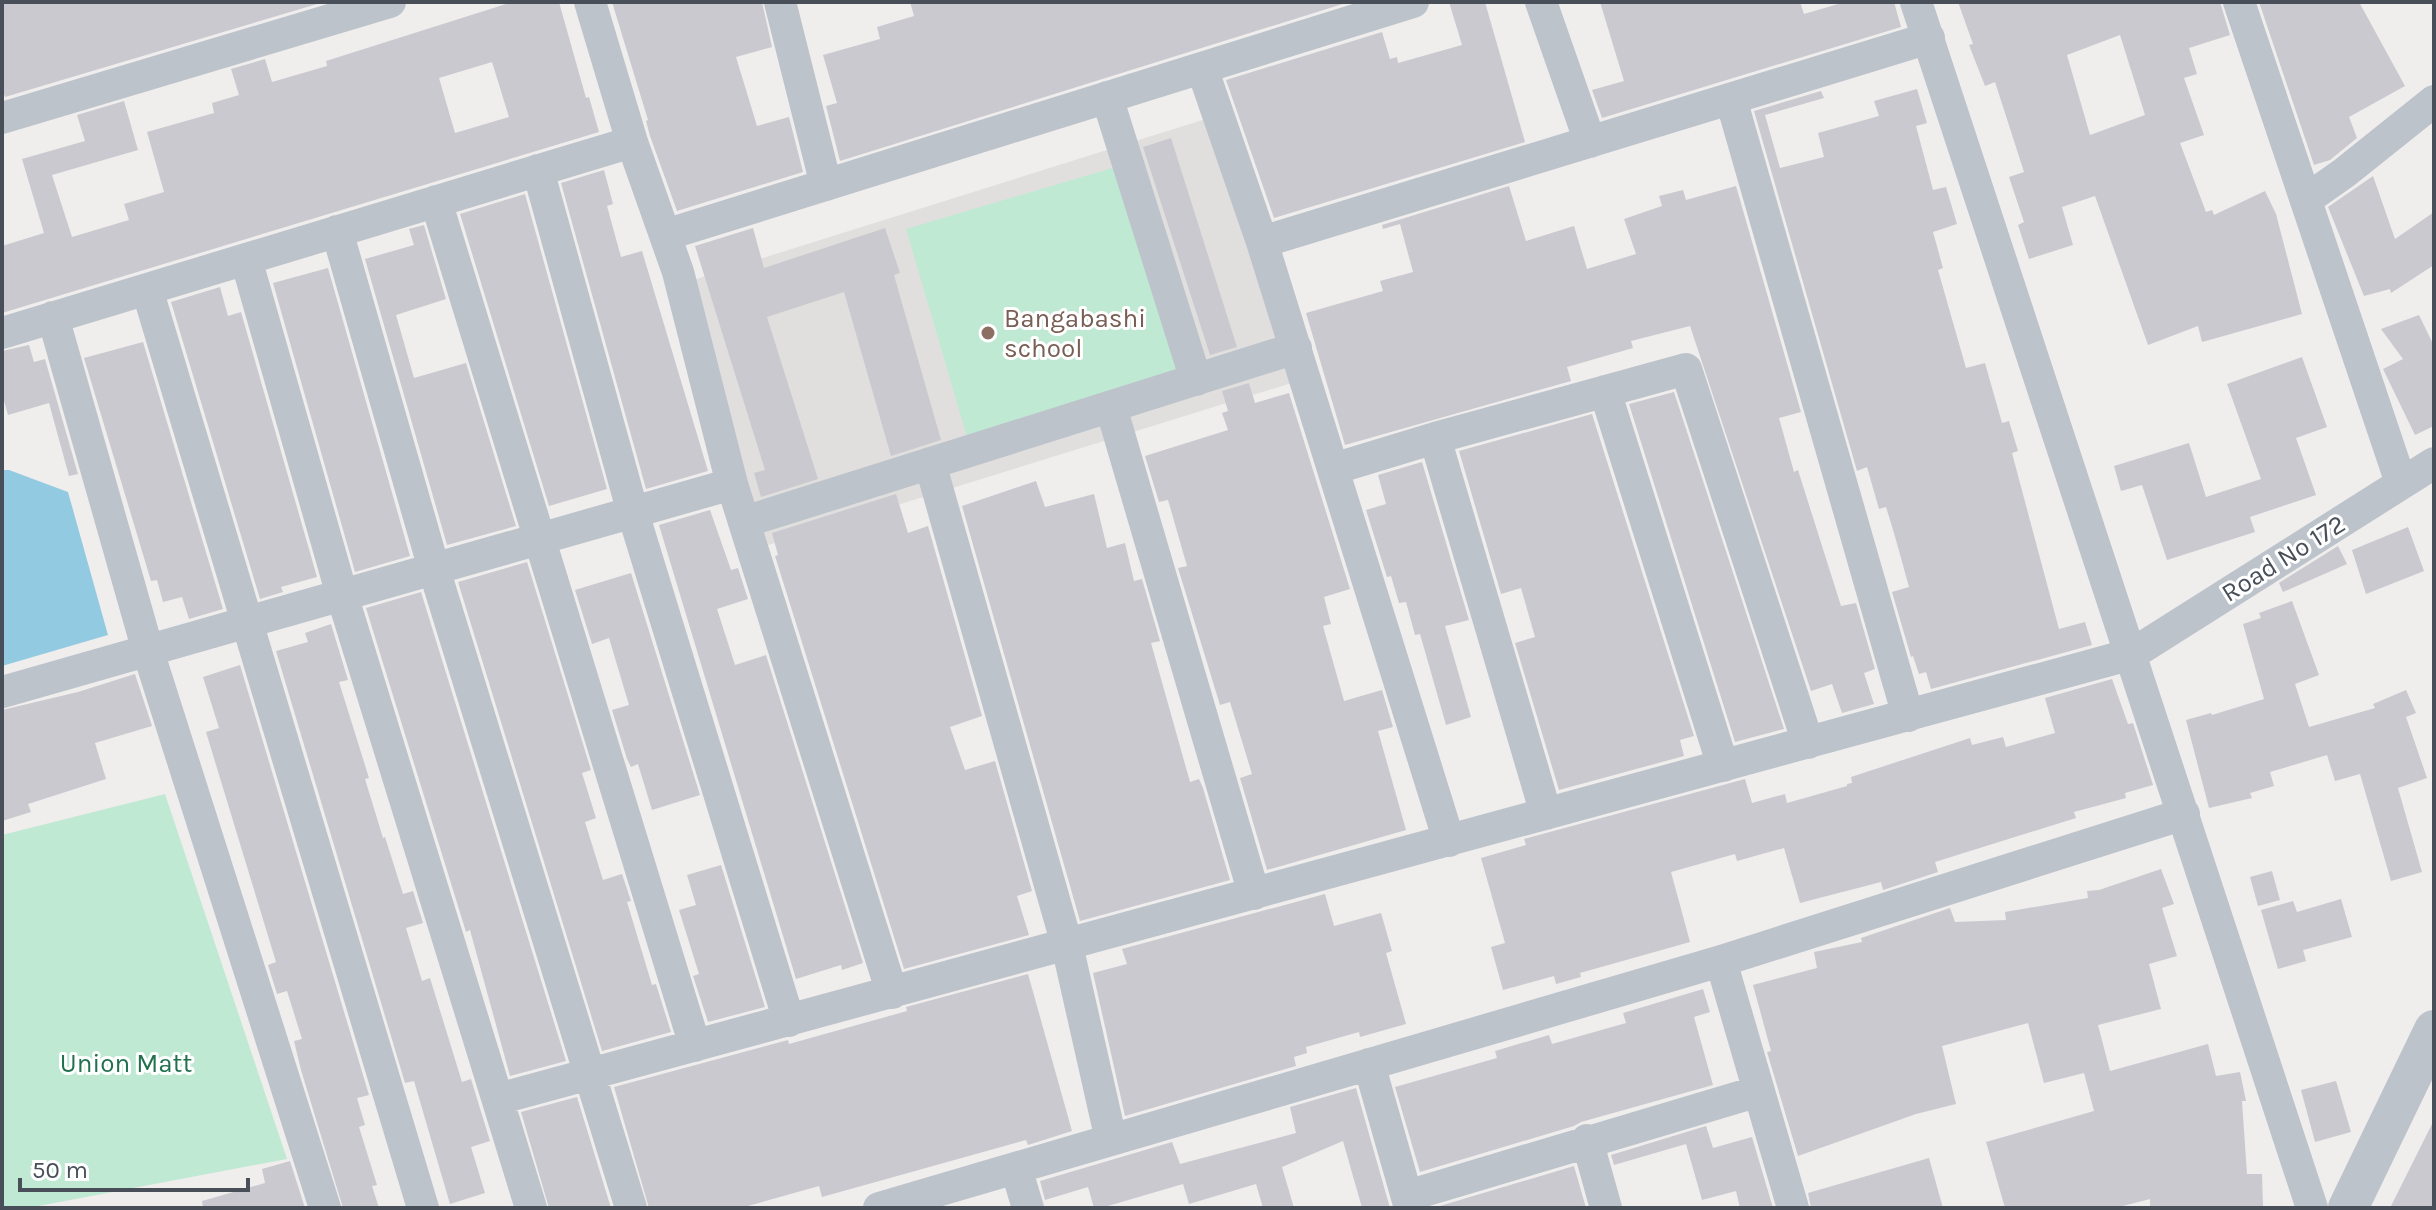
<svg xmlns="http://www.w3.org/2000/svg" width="2436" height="1210" viewBox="0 0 2436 1210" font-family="Karla,sans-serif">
	<rect width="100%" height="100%" fill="#f0eded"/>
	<path fill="#e1dfde" d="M1209,118L1295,382L768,545L680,284Z"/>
	<path fill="#c0e9d3" d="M1119,166L1180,375L967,437L906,229Z
		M165,794L287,1159L28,1208H2V835Z"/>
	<path fill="#92cbe1" d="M2,470H9L68,492L108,635L2,666Z"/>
	<path fill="#c9c9cf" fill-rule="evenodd" d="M2,2H324L5,97L2,88Z
		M512,2H559L586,98L589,97L599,132L2,313V246L44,233L22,159L85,141L77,115L124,101L138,150L52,175L72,237L129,220L124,204L164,192L147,132L214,113L212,103L239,95L231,69L265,59L272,82L327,66L326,61ZM492,62L509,117L455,133L439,78Z
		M612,2H762L772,47L736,57L757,126L789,117L803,172L677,211L650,136L646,121L648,120Z
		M910,2H1349L840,161L826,106L837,103L823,55L880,39L877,27L914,16Z
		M1449,2H1485L1525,142L1274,218L1226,80L1382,32L1390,59L1397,57L1398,63L1462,45Z
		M1600,2H1800L1804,14L1845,2H1894L1901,27L1602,118L1592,90L1624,81Z
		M1958,2H2220L2230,35L2189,48L2197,74L2184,78L2204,135L2180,143L2206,212L2212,210L2214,215L2265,191L2276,214L2302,314L2202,342L2198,326L2148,345L2095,196L2062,207L2073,245L2029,259L2018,225L2024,222L2009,177L2024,172L1995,82L1985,86L1969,45L1973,44ZM2120,35L2145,115L2090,135L2067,55Z
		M2259,2H2359L2405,86L2349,117L2357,138L2330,160L2314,165Z
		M1917,89L1927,123L1916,126L1933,190L1946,187L1957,224L1933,232L1943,268L1938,270L1966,368L1985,363L2002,423L2009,421L2018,451L2012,453L2059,629L2085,622L2092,645L1931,689L1926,672L1919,674L1913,656L1911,657L1892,592L1909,587L1894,533L1886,507L1879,509L1867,467L1857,471L1754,111L1821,91L1824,98L1765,115L1780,168L1824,157L1818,133L1879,116L1874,101Z
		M1171,138L1237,347L1210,355L1143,147Z
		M604,170L613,204L607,206L621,257L642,251L708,471L646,489L561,183Z
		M2373,176L2395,239L2434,212V265L2391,293L2390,289L2364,296L2328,207Z
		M1509,186L1526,241L1574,226L1587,269L1636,254L1624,219L1662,206L1659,196L1683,190L1686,200L1736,186L1801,412L1779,418L1794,472L1798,470L1841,606L1856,603L1875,669L1864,673L1874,704L1842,713L1832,684L1811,691L1690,326L1631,341L1633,348L1567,367L1571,381L1345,445L1306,313L1383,291L1380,281L1413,272L1400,224L1383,229L1382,225Z
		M525,194L607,489L549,506L460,214Z
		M424,225L446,299L396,315L414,378L466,363L516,526L447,545L365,259L414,245L409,229Z
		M753,228L764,268L885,228L900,273L894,275L941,440L891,456L844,292L767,317L818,479L761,497L754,473L765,470L695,246Z
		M328,268L410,556L355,572L273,283Z
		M220,287L228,316L241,312L317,577L281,587L283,592L260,599L171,302Z
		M2419,315L2434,346V426L2415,435L2383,369L2403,359L2381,329Z
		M143,342L223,609L189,619L182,597L163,602L157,580L151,581L84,358Z
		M29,345L34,362L45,359L78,474L69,476L49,403L8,415L2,394V351Z
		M2302,357L2327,427L2296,438L2316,495L2250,517L2255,532L2167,560L2142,485L2121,491L2114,466L2189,443L2206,497L2261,479L2227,384Z
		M1249,383L1255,403L1289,393L1350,589L1324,597L1331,624L1323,626L1344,701L1382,690L1393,727L1378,731L1406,830L1267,870L1240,778L1252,774L1230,702L1220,705L1178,568L1187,566L1168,500L1159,502L1145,456L1228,430L1222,413L1228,411L1222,391Z
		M1674,392L1784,729L1735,742L1629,404Z
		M1592,414L1694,736L1680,740L1684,756L1559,790L1515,643L1535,637L1521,588L1501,594L1459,451Z
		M1422,462L1469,620L1445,626L1471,717L1446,725L1420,634L1415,635L1406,602L1399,603L1391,576L1387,577L1366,510L1386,504L1378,475Z
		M1036,481L1045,507L1094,494L1107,548L1125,543L1134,581L1142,579L1160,641L1151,643L1190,782L1199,779L1203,788L1230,880L1080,921L962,506Z
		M896,494L908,533L928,526L982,716L950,727L965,770L995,761L1032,891L1017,896L1029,935L904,969L775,556L778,555L772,533Z
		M710,510L731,570L738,568L748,599L717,609L735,665L766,655L863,963L842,970L841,965L796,979L659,525Z
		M2408,527L2424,571L2366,594L2352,550Z
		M2338,546L2347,564L2283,592L2279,583Z
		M527,562L591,770L582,773L596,818L585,822L603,880L622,874L631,901L627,902L652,985L656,984L671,1032L602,1051L458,582Z
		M631,573L700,795L652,810L638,764L631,767L627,759L612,710L629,705L609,638L592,644L575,590Z
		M421,592L566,1061L510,1076L470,930L466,932L366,608Z
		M2292,601L2319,675L2295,684L2309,727L2375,708L2373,704L2406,690L2416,713L2406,717L2427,778L2398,788L2422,872L2391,881L2360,774L2335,781L2327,755L2270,772L2274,786L2250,793L2252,798L2209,808L2186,720L2211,713L2212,715L2264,699L2243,624L2261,618L2259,613Z
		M331,624L348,680L339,682L369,778L365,779L383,838L385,837L403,894L413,891L423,923L406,928L422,981L430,978L462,1082L471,1079L490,1141L471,1147L485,1193L450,1204L414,1081L405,1083L276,651L308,642L305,633Z
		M240,665L369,1095L357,1098L365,1125L359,1127L377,1185L372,1186L379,1208H343L301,1070L294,1041L302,1039L287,991L277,994L268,965L276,962L206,732L219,728L203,677Z
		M135,674L152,726L95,743L106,779L28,804L31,812L2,821V710L78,692Z
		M2112,679L2128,724L2133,723L2153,785L2125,793L2126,798L2074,812L2076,818L1935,862L1938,872L1883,890L1881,882L1800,903L1784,848L1737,861L1735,854L1671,872L1690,942L1580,973L1581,977L1556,984L1554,976L1503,990L1491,947L1505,943L1481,858L1526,845L1524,839L1745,779L1752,803L1785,794L1787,803L1847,786V784L1852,783L1851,777L1970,738L1972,745L2003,737L2006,747L2055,733L2045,698Z
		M721,865L765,1007L708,1022L693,976L699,974L679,910L696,905L687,875Z
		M2161,869L2174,904L2162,908L2177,956L2149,964L2161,1009L2098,1025L2110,1071L2208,1044L2216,1076L2240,1072L2246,1101H2242L2247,1174H2262L2263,1208H2150V1199L2115,1208H2005L1986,1142L2094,1111L2084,1073L2044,1083L2028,1023L1942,1046L1956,1104L1916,1114L1798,1156L1767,1052L1771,1051L1753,985L1817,968L1814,952L1862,942L1861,938L1950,908L1955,922L2006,920L2005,912L2088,898L2087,891L2099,890Z
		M2272,871L2280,900L2258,906L2250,877Z
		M1325,894L1334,926L1381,913L1392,951L1386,953L1406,1024L1360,1037L1359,1032L1306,1047L1307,1053L1294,1057L1296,1066L1125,1116L1093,973L1127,964L1122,949Z
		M2341,899L2352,937L2303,950L2306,961L2278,969L2261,910L2293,901L2297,912Z
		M1028,974L1072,1131L1028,1145L1026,1140L822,1197L819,1186L741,1208H649L614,1087L788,1040L789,1044L907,1011L906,1007Z
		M1703,989L1710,1012L1694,1017L1713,1085L1581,1122L1574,1126L1420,1172L1395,1087L1497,1058L1495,1051L1549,1035L1552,1044L1626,1023L1623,1013Z
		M2336,1081L2351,1132L2315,1142L2301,1090Z
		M1356,1088L1390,1208H1362L1343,1141L1282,1167L1294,1208H1263L1256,1184L1189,1204L1183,1184L1101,1208H1094L1088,1187L1045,1200L1040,1181L1172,1142L1180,1164L1296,1133L1290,1107Z
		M577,1097L611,1208H549L521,1112Z
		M2434,1120V1208H2390Z
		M1706,1126L1713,1148L1752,1137L1773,1208H1740L1736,1191L1702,1200L1686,1144L1614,1165L1611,1155Z
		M1929,1158L1943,1208H1811L1808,1193Z
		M290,1161L305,1208H203L202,1201L265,1183L262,1169Z
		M1574,1166L1586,1208H1433Z"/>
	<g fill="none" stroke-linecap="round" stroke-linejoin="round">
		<path stroke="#bdc3cb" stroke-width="32" d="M590,2L632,142L678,272L732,484L892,993
			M780,2L826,185
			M1541,2L1590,142
			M1916,2L2312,1208
			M2239,2L2401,483
			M1202,68L1262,242L1449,841
			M1107,97L1196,380
			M1731,99L1908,716
			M2,118L390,2
			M538,170L633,513L789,1021
			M2307,199L2344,173L2434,101
			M436,201L695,1046
			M337,231L434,569L631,1208
			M665,235L1413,2
			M1262,242L1929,38
			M246,259L342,595L531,1208
			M147,289L423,1208
			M53,317L148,651L325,1208
			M2,333L632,142
			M1605,391L1723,766
			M1111,407L1254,894
			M1435,438L1546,814
			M930,463L1067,945L1111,1140
			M1333,469L1435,438L1686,369L1808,743
			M744,522L1296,348
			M2,692L732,484
			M1721,961L1793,1208
			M1369,1064L1410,1208
			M498,1099L2132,654L2434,463
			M1587,1140L1606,1208
			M1016,1168L1028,1208
			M1407,1196L1759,1091
			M879,1208L1721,961L2184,814"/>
		<path stroke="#bdc3cb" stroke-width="40" d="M2348,1208L2434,1030"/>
	</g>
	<circle fill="#8d6e63" stroke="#fff" stroke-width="3" cx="988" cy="333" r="8"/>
	<g text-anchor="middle" stroke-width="6" stroke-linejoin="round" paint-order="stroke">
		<g font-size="26" fill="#785e54" stroke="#fff" text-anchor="start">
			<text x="1004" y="327">Bangabashi<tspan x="1004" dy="30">school</tspan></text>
		</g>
		<g font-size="26" fill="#484f58" stroke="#fff">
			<text transform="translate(2283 558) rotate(-32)" y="9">Road No 172</text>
		</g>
		<g font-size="26" fill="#21714f" stroke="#fff">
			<text x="126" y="1072">Union Matt</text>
		</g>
	</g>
	<rect width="2436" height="1210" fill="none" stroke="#484f58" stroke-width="8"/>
	<path d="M20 1178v12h228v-12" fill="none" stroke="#484f58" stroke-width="4"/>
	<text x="32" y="1178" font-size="24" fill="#484f58" stroke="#ffffff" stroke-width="6" paint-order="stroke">50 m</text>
</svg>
